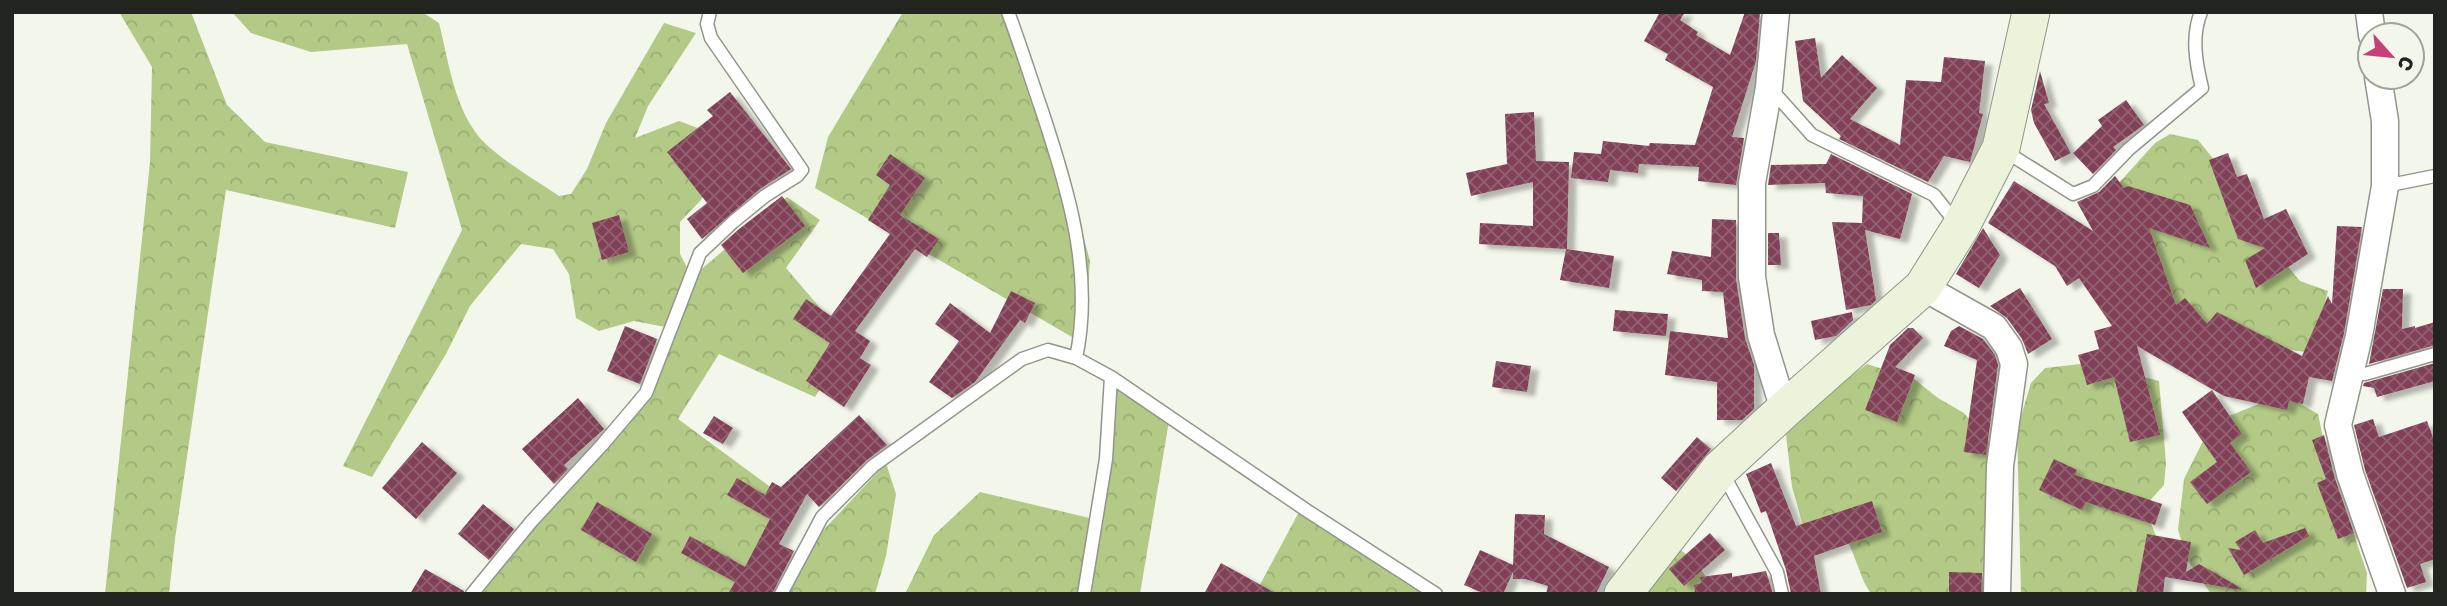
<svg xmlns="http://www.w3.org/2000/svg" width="2447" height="606" viewBox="0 0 2447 606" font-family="'Golos Text',sans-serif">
	<defs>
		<pattern id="forest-crowns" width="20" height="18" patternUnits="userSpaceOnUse" patternTransform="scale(1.75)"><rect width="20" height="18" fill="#b3ca86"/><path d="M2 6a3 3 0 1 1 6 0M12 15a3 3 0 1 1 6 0" fill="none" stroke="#9aad73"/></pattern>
		<pattern id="building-cross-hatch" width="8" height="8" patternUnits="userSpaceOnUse" patternTransform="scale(1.75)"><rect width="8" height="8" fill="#824158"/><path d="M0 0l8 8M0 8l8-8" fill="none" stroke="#916071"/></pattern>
		<filter id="shadow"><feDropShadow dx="8" dy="4.5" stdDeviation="2" flood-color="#0004"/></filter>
	</defs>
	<rect width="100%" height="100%" fill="#f3f7eb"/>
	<path fill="url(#forest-crowns)" d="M119,12H191L227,105L265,142L408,172L395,228L226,190L175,539L169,594H105L150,162L152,67Z
		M232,12H422L439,23C448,59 453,99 474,130C488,153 536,180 559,196L571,194L587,169L606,123L664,23L696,33L648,106L635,138L679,121L703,130L725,165L700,201L680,222V254L692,277L787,197L820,220L786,268L850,343L815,397L719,354L678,419L780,494L746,594H482L537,521L609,447L676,329L634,321L599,331L576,318L569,274L553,249L521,244L470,306L446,354L372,477L343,466L462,230L407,44L311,52L251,33Z
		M903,12H1011L1068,179L1090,261L1084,344L815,188L828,137Z
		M2170,134L2198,140L2238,189L2274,250L2300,281L2328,291L2312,353L2265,346L2192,320L2155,289L2110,193L2155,143Z
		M2090,363L2159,381L2166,463L2164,485L2144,507L2169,567L2158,594H2021L2017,430L2031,383L2045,368Z
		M1867,364L1914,379L1938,398L1964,413L1994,448L1990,594H1871L1864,582L1843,528L1806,536L1792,487L1785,426Z
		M1115,385L1169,421L1140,594H905L934,535L980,492L1102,521L1113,453Z
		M2283,394L2318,414L2326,452L2367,573L2366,594H2211L2188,561L2178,530L2184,479L2212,423Z
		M886,463L896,494L886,556L875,594H788L818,536Z
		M1300,510L1428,594H1255Z
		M1674,545L1695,561L1715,590L1757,594H1642Z"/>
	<path fill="url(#building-cross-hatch)" filter="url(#shadow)" d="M1660,12H1685L1680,20L1698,32L1696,35L1730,55L1745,12H1760L1756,61L1732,137L1744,138L1736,185L1698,181L1699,167L1639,164L1638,173L1610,170L1608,182L1571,178L1574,152L1601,154L1603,141L1649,146L1650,143L1695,145L1713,87L1665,60L1668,54L1644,41Z
		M1815,38L1821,78L1842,55L1877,88L1850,119L1900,145L1906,80L1941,82L1944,57L1985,61L1979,113L1983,114L1970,162L1944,156L1928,182L1839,139L1841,136L1803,101L1795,41Z
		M2040,71L2049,103L2044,104L2071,153L2055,161L2034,123L2031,110Z
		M730,92L791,169L760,189L702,239L687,219L707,203L667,152L713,116L707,110Z
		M2126,100L2144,125L2113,147L2116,150L2093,174L2073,153L2102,126L2098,120Z
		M1534,112L1536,161L1569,162L1567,249L1479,244L1480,223L1533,226V182L1471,196L1466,173L1507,164L1505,114Z
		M2228,153L2237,177L2247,174L2264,219L2286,209L2308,254L2256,288L2245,260L2265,248L2238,239L2209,160Z
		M890,154L925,178L900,215L939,239L927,257L915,249L855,331L870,341L860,358L871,365L844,407L806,381L830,343L793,319L806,299L831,316L890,234L868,220L890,185L876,175Z
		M1831,154L1912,194L1900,239L1865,230L1876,300L1871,305L1846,310L1832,222L1862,223L1863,196L1826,193L1825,183L1768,185L1771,165L1826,164Z
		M2115,176L2124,188L2128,186L2190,205L2210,248L2149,228L2176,305L2185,298L2207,324L2217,312L2302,356L2328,296L2332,304L2337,226L2362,227L2344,333L2332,381L2309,377L2303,404L2289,401L2287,410L2224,396L2137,346L2160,435L2130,442L2114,377L2087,385L2078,355L2099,349L2094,331L2112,326L2079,278L2067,286L2055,266L1988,223L2014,181L2093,231L2077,202L2099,192Z
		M782,196L805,226L743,273L721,245L739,229Z
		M619,215L629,252L602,260L592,223Z
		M1712,219L1736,220V279L1745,338L1754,365V409L1742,420H1717V382L1665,375L1670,331L1728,338L1723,292L1702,291V280L1667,274L1672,251L1711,257Z
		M1983,228L2000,255L1979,288L1956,274Z
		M1768,233H1779L1781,265H1768Z
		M1566,249L1614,256L1609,288L1560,280Z
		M2020,288L2052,339L2028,354L2022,339L2007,318L1990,306Z
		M2383,289H2403L2402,329L2415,326V328L2435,322V345L2369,364Z
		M1011,291L1035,303L1025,323L1020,320L975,382L952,398L929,382L959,341L935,324L950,303L990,333Z
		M1615,310L1668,314L1666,336L1613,331Z
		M1852,312L1853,320L1836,336L1815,340L1811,321Z
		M625,326L657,339L640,384L607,371Z
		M1959,326L1983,339L1995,355L1998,365L1986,455L1964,452L1977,360L1944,346L1951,331Z
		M1908,328H1913L1923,338L1895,367L1915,375L1897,422L1865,410L1890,345Z
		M1496,361L1531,366L1527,392L1492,387Z
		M2435,363V381L2377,397L2374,388L2363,386L2364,383Z
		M2212,390L2242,434L2230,443L2251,472L2207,504L2190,482L2217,462L2182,412Z
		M578,398L604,429L564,465L568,469L554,484L522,449Z
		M859,415L887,445L867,460L819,507L807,494L779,544L794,551L772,594H728L735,582L681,553L690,536L745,567L770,519L727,495L737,478L765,495L772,482L781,487Z
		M714,416L733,428L723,444L703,433Z
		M2373,419L2379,437L2427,421L2435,443V559L2420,564L2426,582L2407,588L2365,470L2354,425Z
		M2324,435L2335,479L2354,533L2338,539L2317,483L2326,479L2312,440Z
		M1697,437L1711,449L1676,491L1661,478Z
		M422,442L457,473L416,519L382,488Z
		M2054,459L2077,470L2075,475L2162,504L2155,525L2086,502L2082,510L2039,490Z
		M1771,463L1796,526L1872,501L1882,532L1814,556L1821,594H1791L1786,570L1766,511L1761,513L1746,474Z
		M597,502L652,534L636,562L581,530Z
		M483,504L514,529L489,560L458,534Z
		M1515,514L1545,515L1544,534L1609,567L1596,594H1546L1548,586L1525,579H1513V572L1503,594H1485L1464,585L1480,550L1513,565Z
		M2305,528L2309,536L2244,575L2228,548L2241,550L2235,542L2255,530L2263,543Z
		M1710,533L1725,550L1684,586L1669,569Z
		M2147,534L2191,542L2186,572L2199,564L2241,588V590L2165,577L2163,594H2136Z
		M1221,563L1277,594H1204Z
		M425,569L464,591L463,594H410Z
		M1766,571L1773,594H1695L1694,585L1701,583L1700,577L1732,573V577Z
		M1949,572L1982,573L1981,594H1949Z"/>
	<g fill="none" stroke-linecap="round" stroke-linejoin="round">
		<g stroke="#91958b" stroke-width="15">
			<path id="lane" d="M1008,12C1020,44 1030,76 1041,108C1068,189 1094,273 1076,358
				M1769,87L1812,135L1934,195L1957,224
				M2003,150L2073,194L2093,186L2129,149L2202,88C2196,63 2191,37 2201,12
				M2385,186L2435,176
				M2351,374H2365L2435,354
				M1722,472L1777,572L1782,594
				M472,594L531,522L602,445L646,393L700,253L733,222L765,196L797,176L802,170L711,38L707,24L710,12
				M781,594L822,517L873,466L1022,359L1048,350L1076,358L1111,377L1306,510L1436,594
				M1084,594L1106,459L1111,377"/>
		</g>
		<g stroke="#91958b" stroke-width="29">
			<path id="street" d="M1776,12L1769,87L1752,183V277L1761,335L1784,410
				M2369,12L2372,35
				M2378,77L2385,121V186L2359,336L2338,425L2350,474L2392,594
				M1923,287L1994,327L2009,348L2014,364L2000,466L1997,594"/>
		</g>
		<g stroke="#91958b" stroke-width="39">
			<path id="secondary" d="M1623,594L1720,469L1784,410L1923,287L1960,228L2001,148L2031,12"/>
		</g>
		<use href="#lane" stroke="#fff" stroke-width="12"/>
		<use href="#street" stroke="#fff" stroke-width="26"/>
		<use href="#secondary" stroke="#ebf4da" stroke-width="37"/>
	</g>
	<rect width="2447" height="606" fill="none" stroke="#22241f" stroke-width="28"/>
	<g transform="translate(2391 56) rotate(117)"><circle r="33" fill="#f3f7eb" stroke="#9fa399" stroke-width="2"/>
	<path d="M0-5L12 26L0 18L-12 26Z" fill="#c83e78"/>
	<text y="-10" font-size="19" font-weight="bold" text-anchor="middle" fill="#22241f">С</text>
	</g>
</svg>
